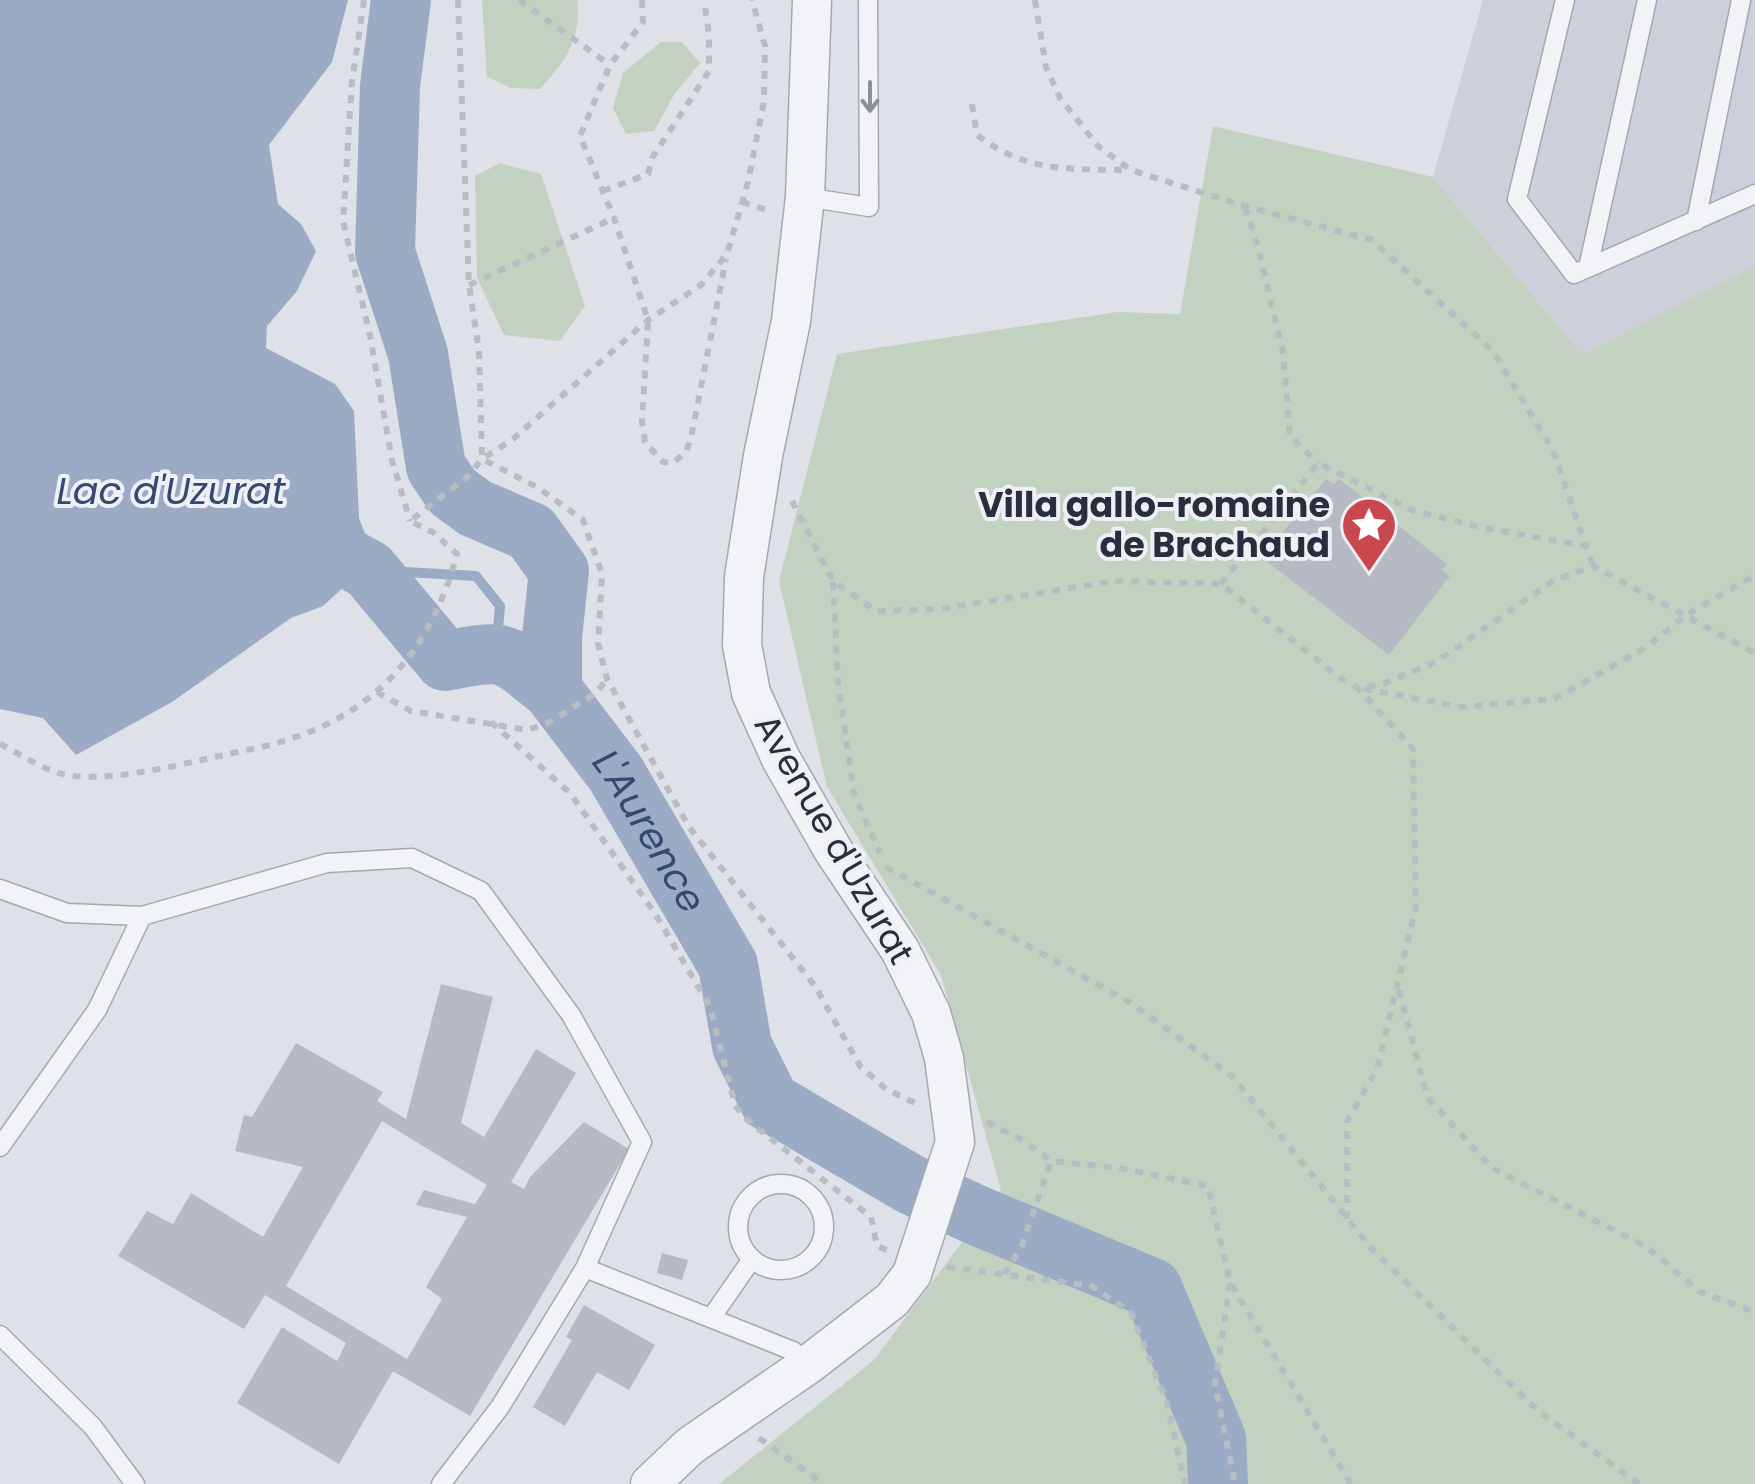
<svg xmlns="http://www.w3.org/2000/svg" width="1755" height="1484" viewBox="0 0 1755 1484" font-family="Poppins,sans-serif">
	<rect width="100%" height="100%" fill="#dfe1e8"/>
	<path fill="#cdd0da" d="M1483,0H1755V266L1582,354L1433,177Z"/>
	<path fill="#c3d1c0" d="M482,0H577C582,40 565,61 540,89L511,88L487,77Z
		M661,42H682L700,63L674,95L654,131L626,134L613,108L623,73Z
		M1213,126L1433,177L1582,354L1755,266V1484H719L874,1360L1001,1190L941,975L827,787L779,581L837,354L1117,312L1180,314Z
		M500,163L541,174L585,306L560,341L504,335L477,278L475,176Z"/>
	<path fill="#9babc6" d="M0,0H348L332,62L269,145L278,204L301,224L316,251L297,291L267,326L266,348L335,384L354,411L359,518L368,541L348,583L323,606L291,618L172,702L76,755L43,718L0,709Z"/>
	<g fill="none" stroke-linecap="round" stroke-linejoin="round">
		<path stroke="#9babc6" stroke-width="10" d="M369,570L476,576L500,606L496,651"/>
		<g stroke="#9babc6" stroke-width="60">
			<path id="s1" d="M401,0L390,86L385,252L418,354L436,467L452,491L475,508L531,532L559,571L552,637V690L616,774L728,965L742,1046L770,1102L910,1184L976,1215L1152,1288L1216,1439L1218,1484"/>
			<path d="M286,524L369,570L445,661C508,649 502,650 552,690"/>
		</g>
	</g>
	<path fill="#b6bac4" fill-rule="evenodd" d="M1326,479L1334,484L1339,479L1447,564L1442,570L1450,576L1389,655L1262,558Z
		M441,984L493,997L461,1123L484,1137L536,1049L576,1073L511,1182L524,1189L530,1177L584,1122L629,1149L470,1416L393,1371L339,1464L237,1403L282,1327L337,1361L346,1343L265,1295L244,1329L118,1256L147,1211L173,1224L191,1193L263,1237L303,1167L235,1151L244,1115L252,1117L296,1043L383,1092L377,1101L406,1119ZM382,1121L487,1185L475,1204L424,1190L416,1205L467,1217L426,1287L442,1299L407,1359L286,1286Z
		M662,1253L688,1260L682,1280L657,1273Z
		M584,1305L655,1345L629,1390L597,1372L565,1426L533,1407L572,1340L566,1337Z"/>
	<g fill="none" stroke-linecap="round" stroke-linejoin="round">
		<g stroke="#a5a8b2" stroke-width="21">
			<path id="lane" d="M1565,0L1517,199L1574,274L1755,194
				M805,197L869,207L868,0
				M1696,221L1741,0
				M1588,268L1647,0
				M0,889L67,913L142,916L327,863L412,858L481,891L571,1015L642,1142L585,1268L500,1407L441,1484
				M0,1147L97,1010L142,916
				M738 1227a43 43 0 1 1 86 0a43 43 0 1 1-86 0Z
				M585,1268L793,1351L809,1364
				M711,1318L752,1259
				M0,1335L93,1427L135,1484"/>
		</g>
		<g stroke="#a5a8b2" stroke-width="41">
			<path id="street" d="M650,1484L690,1446L809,1364L892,1300L912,1274L955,1142L944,1058L931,1013L900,950L833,850L781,759L751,693L742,645L744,577L763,456L791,321L805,197L812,0"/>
		</g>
		<path stroke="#b9bcc2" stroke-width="6" stroke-dasharray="8 8" stroke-linecap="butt" d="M364,0L352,81L343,221L370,336L392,460L410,521
			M458,0L469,285L479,351L482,459L537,487L583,520L602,574L598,643L607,679L689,827L815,986L860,1066L886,1089L917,1104
			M519,0L610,65
			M642,0L643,22L610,65L580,136L614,218L648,320L642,422L645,442L663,462L673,463L686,452L691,438L726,259
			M1035,0L1046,67L1060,98L1098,146L1131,170L1244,206L1372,240L1493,351L1553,451L1593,566
			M972,104L977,135C1027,173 1070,169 1130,170
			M603,191L648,174L652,158L709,71V34L704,0
			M742,202L770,211
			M1245,207L1258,247L1283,352L1290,436L1318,463
			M469,285L614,218
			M792,501L833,581L876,611L940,609L1113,581L1221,584L1339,677L1359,689L1385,683L1436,662L1553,581L1593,566L1755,653
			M833,582L838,682L854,794L880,853
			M1221,584L1318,463L1414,511L1480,527L1585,546
			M1364,689L1462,707L1554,699L1648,646L1686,615L1755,575
			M377,692L411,711L527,730L548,723L596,693L607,679
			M491,722L570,793L656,915L710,1007L735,1105L747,1120L871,1217L877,1246L887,1250
			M0,744C18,753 36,765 55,772C95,786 174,766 215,757C240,751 266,747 290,739C381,710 433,644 457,554L434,533L410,521L467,477L482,459L513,439L648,320L701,285L727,254L748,182L764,101L765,46L752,0
			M886,867L1131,1003L1233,1077L1372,1249L1539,1412L1639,1484
			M1399,990L1427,1097L1492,1168L1647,1247L1700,1292L1755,1312
			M987,1122L1026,1142L1051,1161L1119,1168L1208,1186L1230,1282L1351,1484
			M1347,1219V1122L1377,1069L1416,907L1413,749L1360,690
			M947,1267L1092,1286L1131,1313L1167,1403L1185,1484
			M1004,1274L1021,1248L1051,1161
			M1230,1283L1215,1384L1235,1484
			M759,1438L824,1484"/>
		<use href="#lane" stroke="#f1f3f6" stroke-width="18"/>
		<use href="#street" stroke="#f1f3f6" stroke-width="38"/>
	</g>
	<defs><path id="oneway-shaft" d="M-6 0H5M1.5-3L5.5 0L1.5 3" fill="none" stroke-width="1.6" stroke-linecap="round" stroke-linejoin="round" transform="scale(2.5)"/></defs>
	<use stroke="#8d909a" href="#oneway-shaft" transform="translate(870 97) rotate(90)"/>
	<defs>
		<g id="sight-pin" transform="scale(2.875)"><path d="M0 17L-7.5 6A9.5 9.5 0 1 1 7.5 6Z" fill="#c8484e" stroke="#eef0f5"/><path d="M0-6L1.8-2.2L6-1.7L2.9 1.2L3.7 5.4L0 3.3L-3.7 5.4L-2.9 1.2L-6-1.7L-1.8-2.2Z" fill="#fff"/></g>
	</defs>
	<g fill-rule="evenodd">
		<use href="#sight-pin" x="1369" y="525"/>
	</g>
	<g text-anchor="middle" stroke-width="8" stroke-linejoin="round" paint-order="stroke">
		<g font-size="35" font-weight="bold" fill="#292e3e" stroke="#eef0f5" text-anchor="end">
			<text x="1330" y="517">Villa gallo-romaine<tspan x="1330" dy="40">de Brachaud</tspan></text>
		</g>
		<g font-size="35" fill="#292e3e" stroke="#eef0f5">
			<text transform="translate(834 839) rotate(60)" y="12">Avenue d'Uzurat</text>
		</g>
		<g font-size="38" font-style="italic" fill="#344970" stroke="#eef0f5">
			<text x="171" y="504">Lac d'Uzurat</text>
			<text dy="13" stroke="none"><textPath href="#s1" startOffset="932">L'Aurence</textPath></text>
		</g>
	</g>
</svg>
